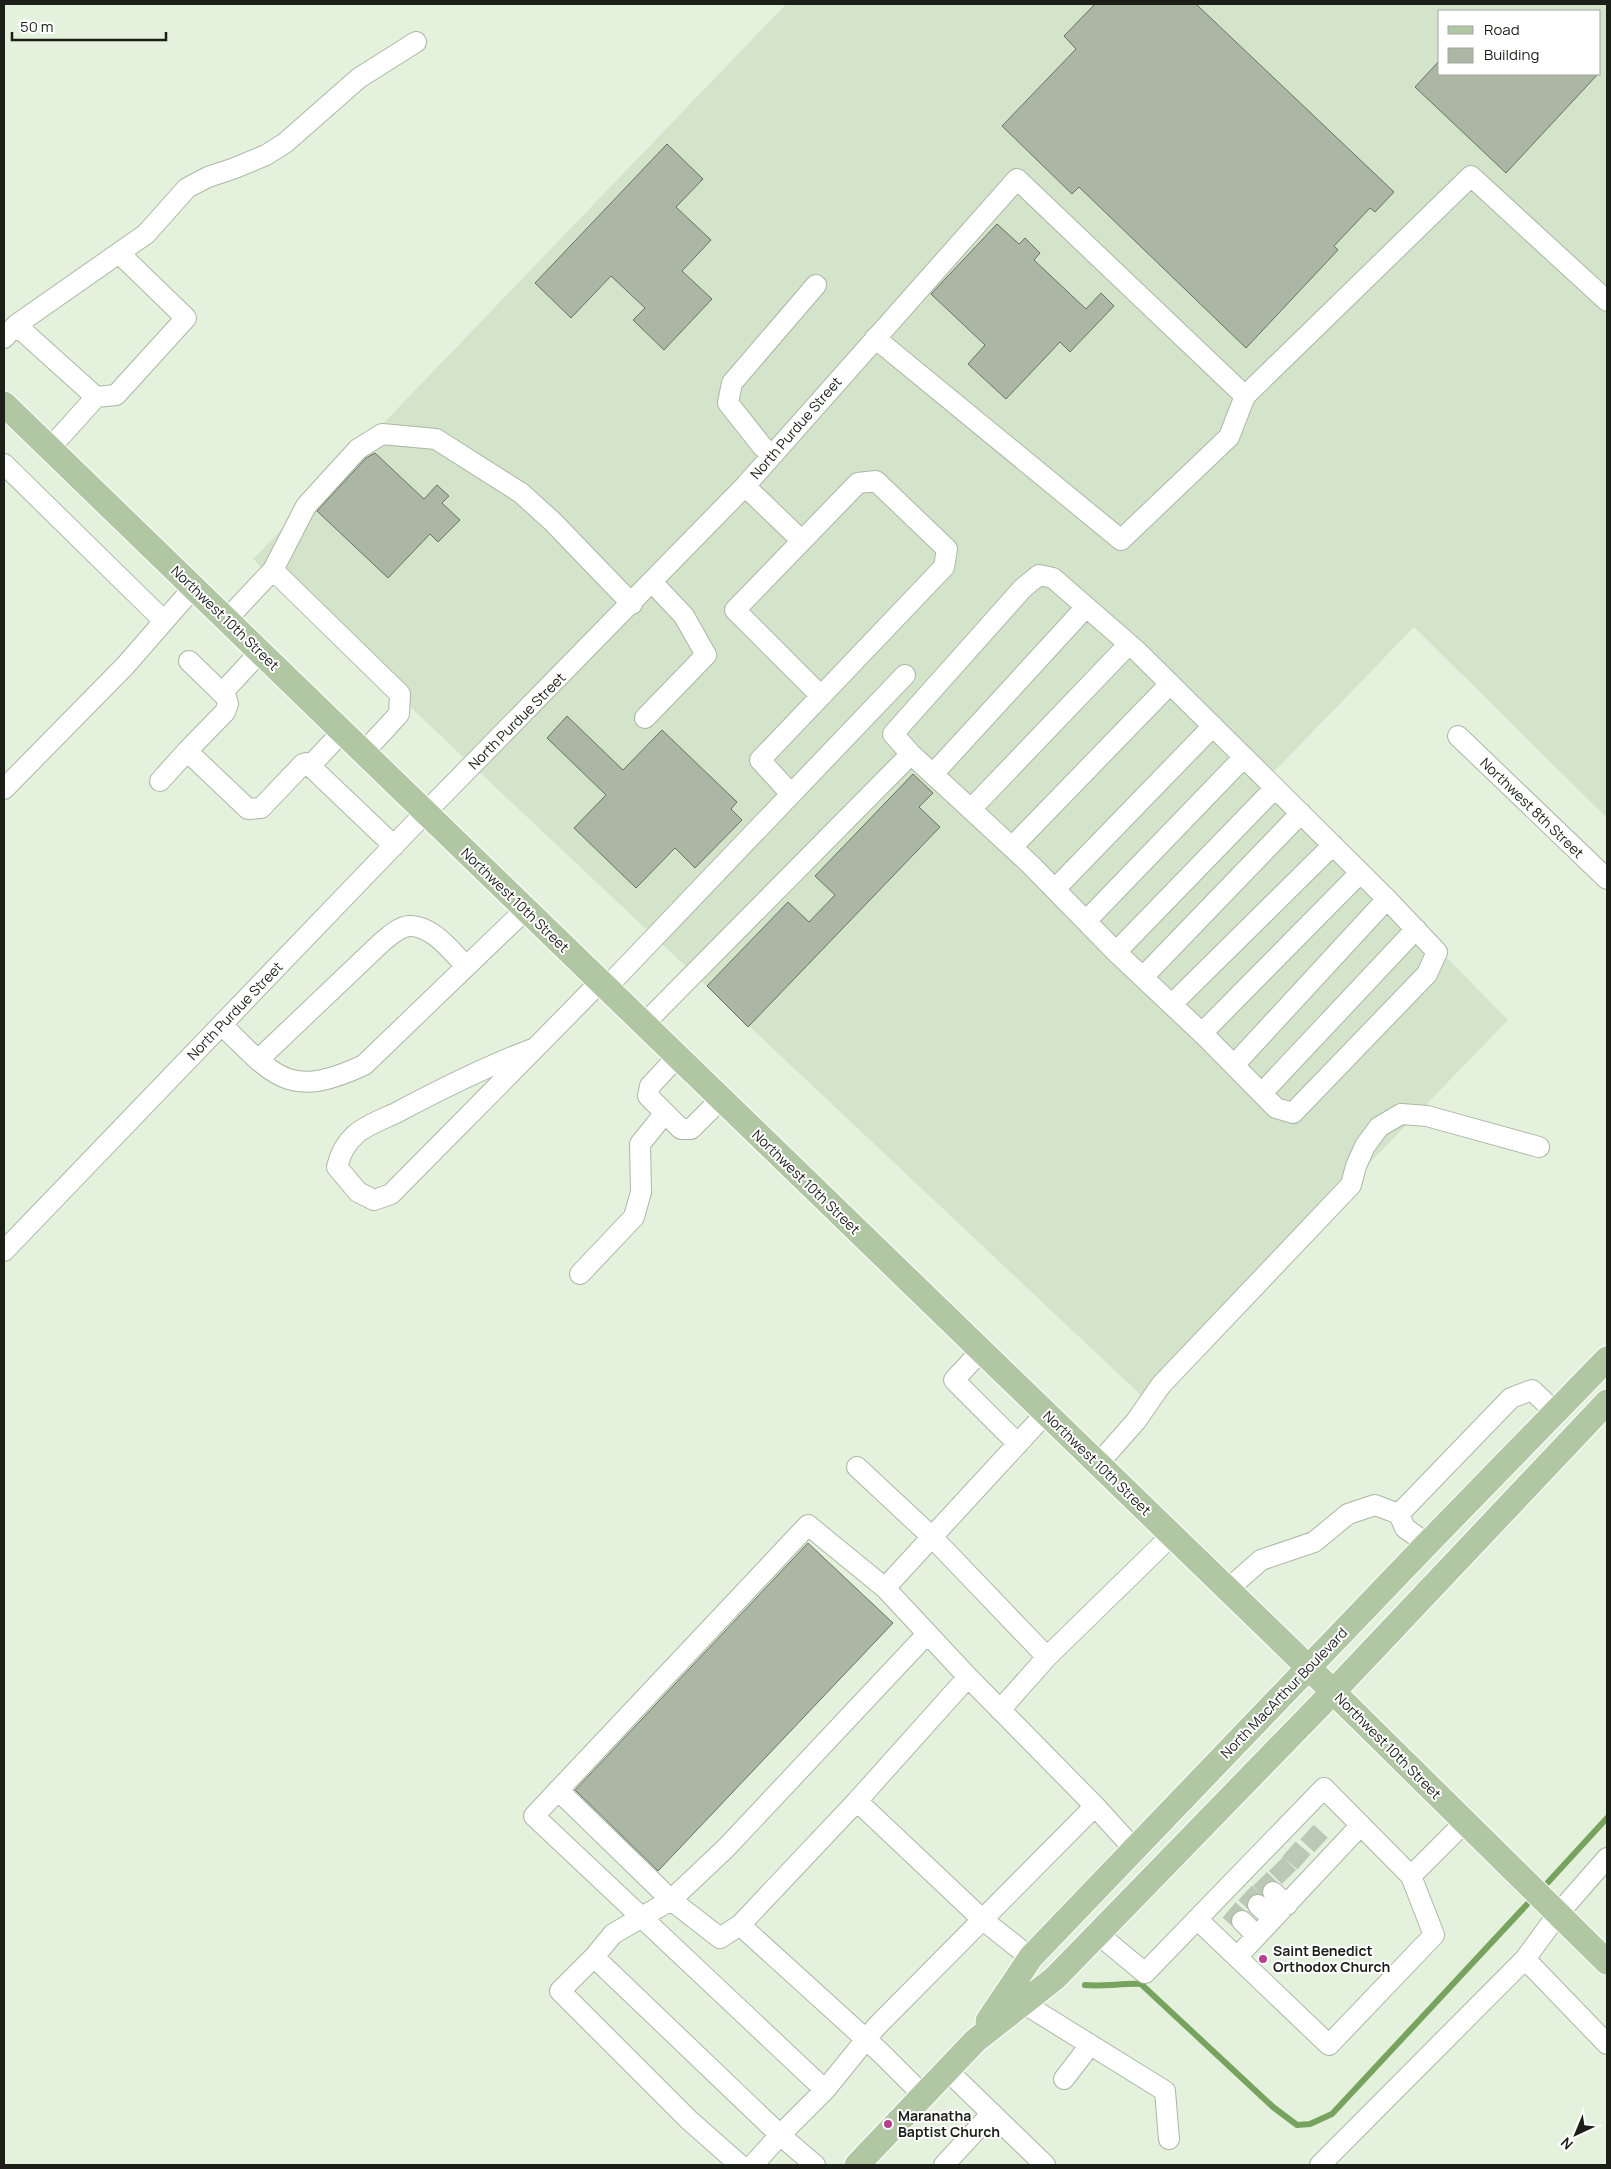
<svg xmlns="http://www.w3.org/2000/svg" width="1611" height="2169" viewBox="0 0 1611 2169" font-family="Manrope,sans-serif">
	<rect width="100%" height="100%" fill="#e4f2dd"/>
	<path fill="#d3e4cb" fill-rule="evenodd" d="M786,4H1607V818L1414,627L1269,777L1508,1020L1143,1397L253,559ZM1440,11H1600V74H1440Z"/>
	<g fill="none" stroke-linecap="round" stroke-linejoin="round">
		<path stroke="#78a35e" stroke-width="6" d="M1540,1891L1607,1818
			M1085,1985C1104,1987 1122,1983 1141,1984L1273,2107L1297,2125L1310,2124L1332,2114L1533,1898"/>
	</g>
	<path fill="#abb7a4" stroke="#687362" d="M1095,4H1196L1394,192L1375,212L1370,208L1334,246L1338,250L1246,348L1079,187L1072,194L1002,126L1076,49L1064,36Z
		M1440,60V74H1598L1506,173L1415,87Z
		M667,144L703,179L676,207L711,240L682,271L712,299L664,350L633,320L645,308L611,276L571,318L535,283Z
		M997,224L1019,244L1025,238L1040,253L1034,260L1086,309L1101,293L1114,306L1070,352L1060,342L1006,399L968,364L985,345L931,294Z
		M375,453L424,499L437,485L449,496L442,503L460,520L438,542L430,534L388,578L317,511L366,458Z
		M567,716L623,770L662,730L737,802L731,809L742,820L695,868L675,848L636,888L574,828L606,795L547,738Z
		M913,774L933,793L919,807L940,827L748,1027L707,986L788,902L809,922L835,895L815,876Z
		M808,1543L893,1623L658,1871L575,1790Z"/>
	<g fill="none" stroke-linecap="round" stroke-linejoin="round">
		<path stroke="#bcc8b6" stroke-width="20" stroke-dasharray="20 10" stroke-linecap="butt" d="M1307,1832L1321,1845
			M1289,1849L1304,1862
			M1276,1864L1289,1877
			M1260,1879L1273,1892
			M1245,1893L1258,1905
			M1229,1910L1242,1921"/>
		<g stroke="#abb7a4" stroke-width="22">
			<path id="minor" d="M16,325L146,234L187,188L208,177L235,168L266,155L285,143L359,78L416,42
				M4,338L16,325L96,397L50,448
				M1245,396L1471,176L1607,301
				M96,397L116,395L186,318L119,253
				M772,455L762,446L728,403L732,383L816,285
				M4,464L163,620
				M745,486L802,541
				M273,570L400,694L399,714L363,753
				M1039,575L1053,578L1137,651L1387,899L1437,952L1427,974L1293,1113L1276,1108L1206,1037L1116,952L1031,865L911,754L893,734L1023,588Z
				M226,620L273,570L306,506L358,449L382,434L436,439L521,493L553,522L632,604
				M189,661L226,697L228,704L225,712L187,751L248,809L261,808L303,764L307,763L394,846
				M222,693L260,652
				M645,718L706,655L684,616L652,582
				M1458,736L1607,879
				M311,765L342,732
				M933,774L1086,607
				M160,781L187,751
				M4,789L125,666L193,588
				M791,794L760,760L944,567L947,549L876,481L858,483L735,610L821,696
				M971,809L1129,644
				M1012,847L1170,684
				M1055,889L1213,726
				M1086,921L1244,757
				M1116,952L1275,788
				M1143,977L1301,813
				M606,988L905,675
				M1172,1004L1333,845
				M644,1024L911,754
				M222,1025C275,1077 289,1100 364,1065L525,910
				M1202,1033L1360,873
				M535,1048C487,1066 441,1089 396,1113C383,1119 366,1125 355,1135C345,1144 340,1154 337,1167L358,1192L374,1200L391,1194C461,1123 531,1053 600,982
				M677,1057L650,1086L648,1096L681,1129H691L721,1099
				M258,1060L382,942C390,936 398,927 409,926C432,925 451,951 466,966
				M1234,1065L1387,899
				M1262,1093L1416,929
				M4,1251L425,813L745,486L1017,179L1245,396L1229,437L1121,540L875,338
				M580,1274L634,1217L641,1192L640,1144L665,1113
				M981,1351L954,1380L1018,1444
				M1098,1464L1136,1421L1161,1385L1351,1185L1356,1166L1365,1146L1379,1127L1401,1114L1427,1116L1539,1147
				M857,1467L932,1537L1047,1657L1000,1710
				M1427,1544L1405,1528L1399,1514L1511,1398L1532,1390L1555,1412
				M885,1588L1046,1413
				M1227,1590L1261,1560L1314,1542L1348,1514L1375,1505L1399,1514
				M1047,1657L1171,1536
				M558,1790L671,1900L613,1934L594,1957L560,1991L689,2120L740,2165
				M857,1801L983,1920L1031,1958
				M1095,1806L1134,1849
				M1273,1892L1287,1905
				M1258,1905L1273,1919
				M1197,1919L1329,2045L1434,1935L1411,1876
				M1242,1921L1257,1936
				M740,1925L720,1938L671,1900L726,1848L927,1634
				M1098,1934L1145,1973L1324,1788L1411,1876L1465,1822
				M594,1957L780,2135L825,2090L877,2026L1095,1806L968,1677L885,1588L808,1525L534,1816L825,2090
				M1237,1957L1361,1825
				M1525,1959L1607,2044
				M1023,2003L1165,2091L1169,2139
				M947,2070L1045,2165
				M1064,2079L1090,2045
				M923,2095L881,2053L740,1925L857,1801L968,1677
				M753,2165L780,2135L815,2165
				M944,2165L992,2113
				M1320,2165L1525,1959L1558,1914L1607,1858"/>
		</g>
		<g stroke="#fff" stroke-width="27">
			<path id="major" d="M4,404L1309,1668L1607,1962
				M988,2021L1031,1957L1427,1544L1607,1359
				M857,2165L976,2040L1055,1978L1333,1692L1607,1402"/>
		</g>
		<use href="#minor" stroke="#fff" stroke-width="20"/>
		<use href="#major" stroke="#b1c7a4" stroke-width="25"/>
	</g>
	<g fill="#ba3e8e" stroke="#fff" stroke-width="2">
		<circle cx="1263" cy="1959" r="5"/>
		<circle cx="888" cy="2124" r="5"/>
	</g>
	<g text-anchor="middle" stroke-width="4" stroke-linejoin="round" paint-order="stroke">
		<g font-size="14" fill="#1b1f18" stroke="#fff">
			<text transform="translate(796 428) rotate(-49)" y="5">North Purdue Street</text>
			<text transform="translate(225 618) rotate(44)" y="5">Northwest 10th Street</text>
			<text transform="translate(517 721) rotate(-45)" y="5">North Purdue Street</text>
			<text transform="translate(1532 808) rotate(44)" y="5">Northwest 8th Street</text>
			<text transform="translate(515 900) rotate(44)" y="5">Northwest 10th Street</text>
			<text transform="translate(235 1011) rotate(-46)" y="5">North Purdue Street</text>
			<text transform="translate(806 1182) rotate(44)" y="5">Northwest 10th Street</text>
			<text transform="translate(1097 1463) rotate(44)" y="5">Northwest 10th Street</text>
			<text transform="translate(1284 1693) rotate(-46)" y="5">North MacArthur Boulevard</text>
			<text transform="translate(1388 1746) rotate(45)" y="5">Northwest 10th Street</text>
		</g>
		<g font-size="14" font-weight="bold" fill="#1b1f18" stroke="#fff" text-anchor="start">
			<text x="1273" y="1956">Saint Benedict<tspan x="1273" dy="16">Orthodox Church</tspan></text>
			<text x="898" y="2121">Maranatha<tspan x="898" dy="16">Baptist Church</tspan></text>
		</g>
	</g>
	<rect width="1611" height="2169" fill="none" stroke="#1b1f18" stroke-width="10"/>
	<rect x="1438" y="10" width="162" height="65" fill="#ffffff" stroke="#a4a5a3"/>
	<rect x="1448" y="26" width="25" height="8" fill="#b1c7a4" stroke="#a4a5a3"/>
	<text x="1484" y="35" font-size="15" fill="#1b1f18">Road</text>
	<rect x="1448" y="48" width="25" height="15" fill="#abb7a4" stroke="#a4a5a3"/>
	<text x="1484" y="60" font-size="15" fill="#1b1f18">Building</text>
	<g transform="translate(1576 2134) rotate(224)" stroke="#ffffff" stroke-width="4" paint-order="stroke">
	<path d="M0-4L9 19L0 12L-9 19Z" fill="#1b1f18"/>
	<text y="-8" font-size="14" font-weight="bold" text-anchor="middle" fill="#1b1f18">N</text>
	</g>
	<path d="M12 32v8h154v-8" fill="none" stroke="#1b1f18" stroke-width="2.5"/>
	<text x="20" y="32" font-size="15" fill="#1b1f18" stroke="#ffffff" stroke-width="4" paint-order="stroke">50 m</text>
</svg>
